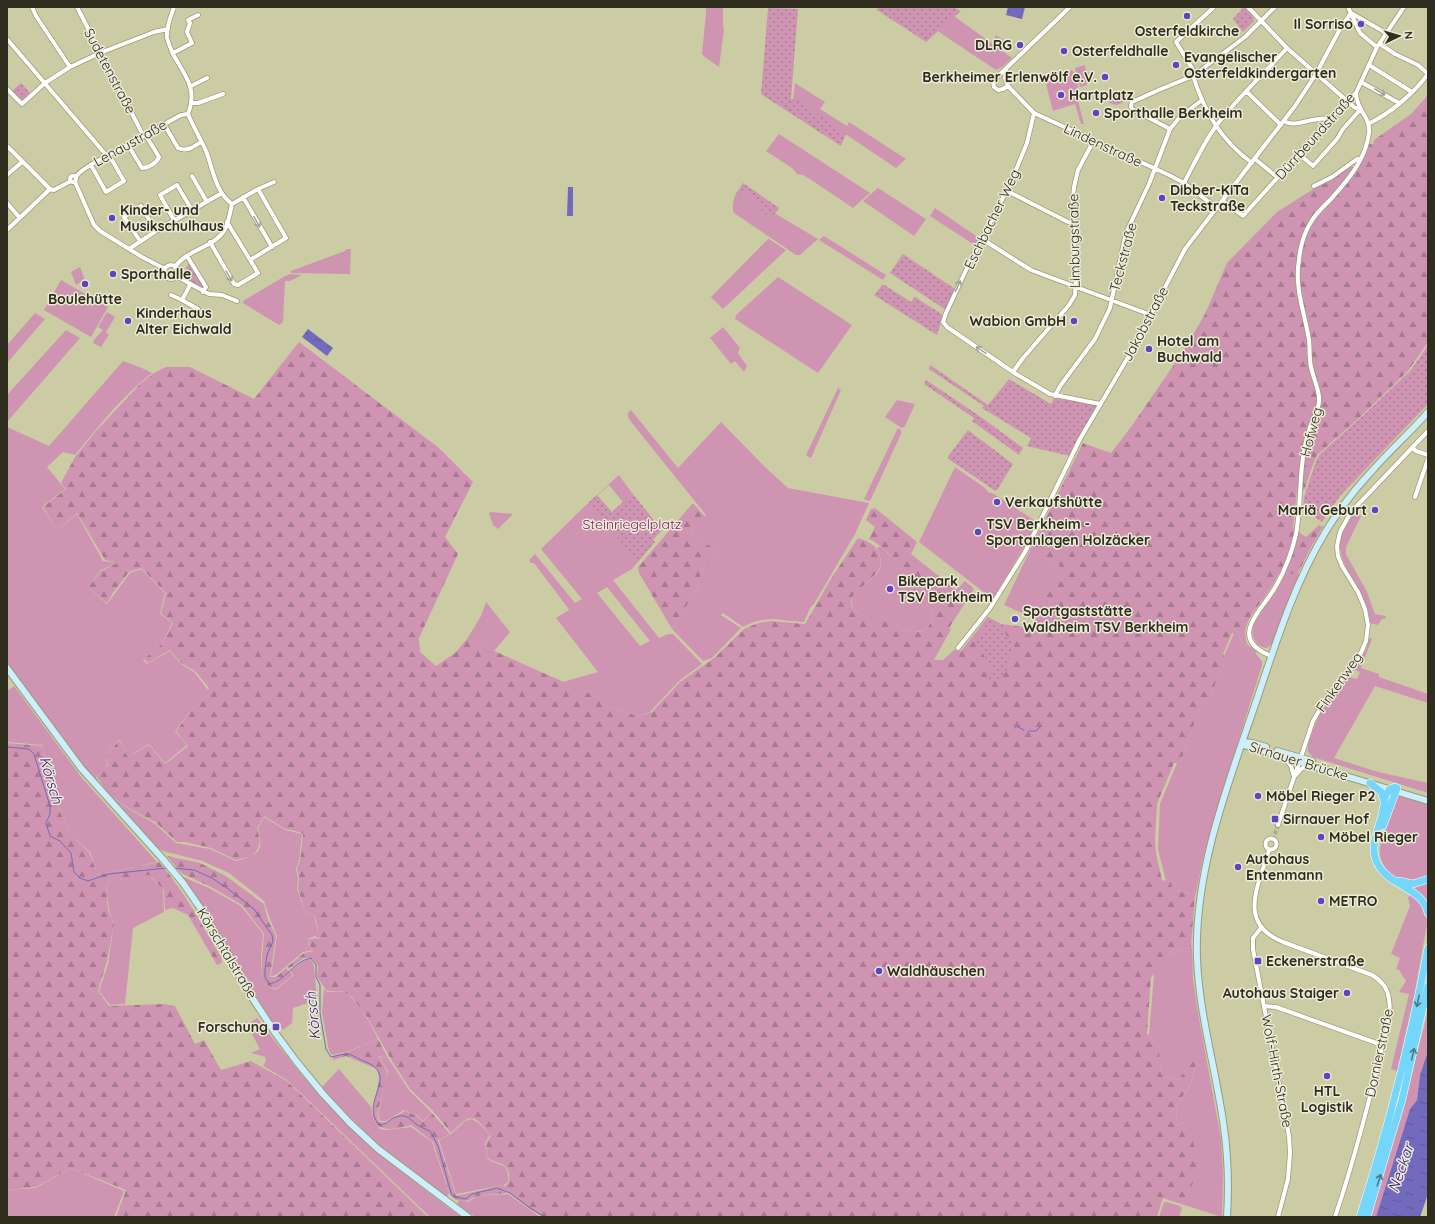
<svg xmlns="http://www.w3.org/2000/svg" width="1435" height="1224" viewBox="0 0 1435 1224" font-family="Quicksand,sans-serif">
	<defs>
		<pattern id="forest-firs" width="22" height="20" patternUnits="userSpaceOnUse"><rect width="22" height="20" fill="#ce94b2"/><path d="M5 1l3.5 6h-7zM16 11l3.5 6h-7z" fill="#a87990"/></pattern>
		<pattern id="park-dots" width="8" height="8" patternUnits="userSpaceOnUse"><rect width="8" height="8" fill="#ce94b2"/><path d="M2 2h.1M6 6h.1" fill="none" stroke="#a87990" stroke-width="1.8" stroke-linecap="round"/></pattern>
		<pattern id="water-ripples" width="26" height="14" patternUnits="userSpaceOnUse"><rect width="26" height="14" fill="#736abe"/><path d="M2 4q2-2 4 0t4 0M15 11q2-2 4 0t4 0" fill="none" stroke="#5f589a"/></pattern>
	</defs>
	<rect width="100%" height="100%" fill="#cccca4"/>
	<path fill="#ce94b2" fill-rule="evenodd" d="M706,7H723V25L724,30L719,67L705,57L702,54L706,13Z
		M954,16L1012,58L1002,67L996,70L942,34L938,31Z
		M996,35L1009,44L1004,49L993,41Z
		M1085,65L1086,73L1089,72L1090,77H1088L1087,85L1080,87L1078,81V93L1076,94L1084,124H1081L1075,104L1053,111L1044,76L1069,70L1070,71L1072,70L1078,81L1075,68Z
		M795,83L825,102L820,109L847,126L849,122L906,159L896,168L793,99Z
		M779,134L870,193L853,208L810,179L803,175L797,174L792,168L766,151Z
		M878,188L926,219L914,236L863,201Z
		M739,189L761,204L772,218L776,214L818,239L800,255H796L734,213C731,206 734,195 739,189Z
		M935,208L979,238L976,246L930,216Z
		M824,236L886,275L883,280L819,240Z
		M768,239H769L786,250L723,309L711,297Z
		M346,249H351L350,274L291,273V271L345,251Z
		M80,267L85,280L76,285L71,272Z
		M291,274L302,275L290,281H285L283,322L279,325L243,303V301L285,276Z
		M778,277L852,325L818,373L735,319L736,315Z
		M61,280L108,307L91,337L44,310Z
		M107,312L115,317L106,332L109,335L101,347L93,343L94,340L103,330L98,327Z
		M35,313L45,319L7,363V345Z
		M723,327L740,348L738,353L747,366L744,372L735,361L731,364L710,338Z
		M66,330L80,338L7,422V395Z
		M123,361L142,368L152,373C122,396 99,426 75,455L63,452L47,467L65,489L42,507L57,530L77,514L103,561L117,563L101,570L88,587L107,604L130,573L141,569L165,593L160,614L172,623L162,644L143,660L147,664L170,651L181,664L194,672L208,690L175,731L187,745L165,763L149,744L128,757L119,739L106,757L107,765L96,777L101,787L65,743L7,663V427L49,446Z
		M838,388L841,390L811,458L806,455Z
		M897,400L915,404L905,426L902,428L885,417Z
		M631,410L678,468L721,422L766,468L788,488L869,503L855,534L814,604L810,608L804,622C779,621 768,614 743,627L723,613L721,615L741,628L712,658L703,661L672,629L695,592L701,574L717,550L690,534L706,515L628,418V413Z
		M898,428L901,430V434L871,499L869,501L864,499Z
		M955,467L985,488L988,492L994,494L1037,522L1027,542L994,597H990L919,542Z
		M619,475L632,493L623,502L609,485L590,502L638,562L632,569L613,580L659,638L668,634H673L702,664L679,681L650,712L638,716L600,704V698L563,682L598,672L556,618L569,610L568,608L534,563H531L529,560L535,554L575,603L582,599L541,549L585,506ZM607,587L650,641L640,646L597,593Z
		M491,512L513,514L498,529L493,525L489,513Z
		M1355,512L1361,516L1346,547V554L1367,592L1375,614L1386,616L1385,619H1382L1378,625L1370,623C1369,615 1368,609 1365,602C1355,578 1330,555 1344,528C1347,522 1350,517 1355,512Z
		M880,546C885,551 893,556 897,563C901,569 903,575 909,580C915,586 923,589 927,596C937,609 934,633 913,632C906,631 896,624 888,621C878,616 863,618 854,610C843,587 876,585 881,566C882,560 879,554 877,548Z
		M1029,552L1060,566L1036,619L1004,605Z
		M1298,573L1300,575L1272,644L1267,648C1254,647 1250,634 1254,623L1279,586L1285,575Z
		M486,602L510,632L494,651L467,639L481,616Z
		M1234,633L1239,635L1241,641L1245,645L1247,644L1257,652L1256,654L1262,661V665L1214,819L1203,858L1196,893L1195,895L1173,889L1171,882L1166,881L1158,849L1160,804L1177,763H1180L1200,708L1210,696L1226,659L1224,656Z
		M1369,638L1372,639L1361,668L1379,674V677L1428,694V703L1375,686L1334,758L1378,772L1428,783V793L1313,757L1308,752C1307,746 1309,739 1312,733C1320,710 1333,693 1349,675L1352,678L1357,679L1360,672L1355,670V668L1366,650Z
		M14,686L82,778L157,862L98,875L90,852L71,835L58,806L42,745L7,742V691Z
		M106,793L129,809L154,823L176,843L210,849L236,861C259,855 264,852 258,828L264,817L285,830L302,834L299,861L296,868L298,878L297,889L306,914L314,916L320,939L315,936L308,939V944L313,950L303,952L276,975L271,976L277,936L270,919L264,901L229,873L202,861L163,851L156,847Z
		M1399,796H1404L1428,804V878C1423,879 1418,882 1413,882C1395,882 1378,866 1380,848C1381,839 1385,830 1388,821C1390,813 1393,801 1399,796Z
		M148,875L163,889L164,912L133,928L125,1004L110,1005L99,991L108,964L114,924L109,910L106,882Z
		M181,876L209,888L241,906L263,934L261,957L262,983L276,990L294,975L290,971L304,960L311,959L314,966L317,1000L293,1008L292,1023L283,1030L278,1023L274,1026L206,911Z
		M1428,881V907L1404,884Z
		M1411,893C1421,901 1427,912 1427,924L1413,1001L1397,1071L1391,1069L1409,994L1399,992L1406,981L1399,970L1396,969L1400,958L1391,954L1410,906L1408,898Z
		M1191,947L1192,948L1193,979L1197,1007L1221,1139L1223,1173L1222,1217L1181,1204L1193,1183L1185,1122L1177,1125L1176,1124L1177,1105L1190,1086L1196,1064L1193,1061L1178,1080L1164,1077L1161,1074L1159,1047L1149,1035L1154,974L1169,954Z
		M324,989L327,992C332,992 338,991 343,992C359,999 370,1024 378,1039L349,1051L332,1055L329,1051L322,1012Z
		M1428,1011V1051L1420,1075L1417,1100L1410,1109L1376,1217H1371L1405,1101Z
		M257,1018C281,1049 305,1081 333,1109C372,1149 416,1184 461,1217H430L287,1080L263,1066L266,1061L265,1057L251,1053L260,1049L247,1025Z
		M379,1057L388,1058L409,1090L431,1112L423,1121L417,1115L404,1110L386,1121H380L378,1114L388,1071Z
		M339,1069L371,1107L374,1121L380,1129L388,1130L411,1127L432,1142L449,1193L446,1197L383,1150L321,1088Z
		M472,1119L480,1124L490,1135L485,1143L487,1158C498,1168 510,1160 508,1182L504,1185L456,1194L439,1140L451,1134L465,1121Z
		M70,1168L124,1191L114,1217H7V1190L36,1188Z
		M508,1194L540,1217H475L457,1204L459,1200L468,1202L478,1196Z
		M1164,1202H1166L1180,1206L1182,1208L1179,1217H1159Z"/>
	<path fill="url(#forest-firs)" d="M1428,95V342L1408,371L1358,419L1317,455L1311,470L1305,489L1303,490H1297L1293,528L1306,537L1319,525L1323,527L1310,549L1298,573L1285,575L1279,573C1275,581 1271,588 1266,595C1256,610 1240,624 1247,644L1245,645L1241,641L1239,635L1232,633L1223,654L1226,659L1210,696L1200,708L1180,763H1174L1157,804L1155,839L1156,854L1162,880L1171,882L1173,889L1195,895L1191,947L1169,954L1162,966L1151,977L1147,1033L1159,1047L1161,1074L1164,1077L1178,1080L1193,1061L1196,1064L1190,1085L1177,1105L1176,1124L1177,1125L1187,1122C1190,1134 1200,1158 1197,1171C1195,1182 1187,1194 1181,1204L1163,1198L1157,1217H543L531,1210L502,1188L507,1193L477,1196L467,1201L456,1200L450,1195L433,1142L411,1125C404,1127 396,1129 389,1129C361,1128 378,1093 379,1079C379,1076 378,1072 377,1069L346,1056L333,1060V1056L348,1052L378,1039L388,1058L378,1056L387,1071L386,1082L377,1114L379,1122H386L405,1111L416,1115L423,1122L431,1112L450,1134L438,1140L456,1196L504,1185V1187L509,1182C511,1160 499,1167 487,1157L486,1143L491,1136C473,1113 471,1113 451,1133L433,1111L410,1089L393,1063L367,1017L352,997L342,991H327L317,977L318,966L312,958H304L289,969L287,967L304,953L313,951L309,944L308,940L315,938L320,939L315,916L306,914L298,889L299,877L297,868L300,861L303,834L299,832L285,829L264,816L257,828C261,841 261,845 253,856L236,860L211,848L185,842H177L155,822L130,809L114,798L106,791L97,777L103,768L108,766L106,757L119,740L128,757L149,745L165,764L188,746L176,731L209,688L195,671L181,663L170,650L148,663L144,659L162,644L173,623L161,614L166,593L141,568L129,572L113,593L107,603L88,587L101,571L117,563L105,560L77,513L57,530L43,507L66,489L61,483L75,457L96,431L141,383L154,373L166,367H190L254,399L299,342L439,448L473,482L445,537L458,554L419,638L420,652L436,666L455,653L467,639L600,698V704L638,716L652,712L680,682L714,658L744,629L758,623L771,621L805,624L832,577L858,538C874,544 879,546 881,565C875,582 852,588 851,602C851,606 853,610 856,612C864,617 877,616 886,620C895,623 907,633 917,632C935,630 936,608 927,596C922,589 915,586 909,580C903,575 901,569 897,563C892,555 877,542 869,539L875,527L866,520L871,509L875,508L917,542L911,554L956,590L965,581L974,589L949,628L951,629L934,660H943L954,650L961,651L988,617L1001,624L1031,628L1060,566L1029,552L1083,443L1111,453L1131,427L1184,350L1205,314L1227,263L1277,212L1350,166L1357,169L1364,158L1369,144H1373L1374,140L1411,114Z
		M692,504H694L705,517L690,534L717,550L701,574L695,592L672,629L639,573L638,567Z
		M7,743L42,746L58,807L71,835L89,852L98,875L159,862C184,891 202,925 221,957L222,963L217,965L188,915L173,908L165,910L164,890L149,875L106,882L108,910L114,924L107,961L98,991L109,1006L164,1004L175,1006L195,1044L204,1040L221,1070L251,1061L287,1081L428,1217H116L126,1190L70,1168L36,1187L7,1190Z
		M167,856L200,863L226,876L264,904L268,920L276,936L270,977H276L286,968L293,975L276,989L262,983V957L264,934L242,905L211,887L181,873Z"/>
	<path fill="url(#park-dots)" d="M882,7H953L961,11L926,42L877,10V9Z
		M1244,7L1253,17L1254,21L1243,32L1233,19Z
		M768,8L798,9L791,99H795L846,134L841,146L761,94Z
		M21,83L30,93L21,101L11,92Z
		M1121,91L1124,100L1122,103L1116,105L1110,103L1107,95Z
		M743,183L779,208L772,219L762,210L761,204L739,189Z
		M903,254L955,289L946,310L890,273Z
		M189,263L204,288L203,289L181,277Z
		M883,284L911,302L915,297L943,315L937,335L874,295Z
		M1428,345V404L1340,496L1322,522L1303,509L1304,497L1316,461L1320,454L1367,412L1411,370Z
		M930,365L988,405L1009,379L1051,404L1054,398L1095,404L1096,407L1070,456L1027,446L1031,438L982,408L984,406L929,369Z
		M926,380L978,415L1023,448L1019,455L972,421L974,418L924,384Z
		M968,430L1013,464L997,490H994L947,458Z
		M632,493L662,530L653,540L655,542L638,562L589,502L597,495L612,512Z
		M988,617L1000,624H1004L1006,635L1010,638L1012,642L1010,645L1012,655L1006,664L1008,668L1006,672L993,684L988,677L992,666L976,645L974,640C979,636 982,636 983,628L981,625Z"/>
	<path fill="url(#water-ripples)" d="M1008,7H1025L1022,19L1006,15Z
		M568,187H573V216H567Z
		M308,329L333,348L327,356L302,337Z
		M1428,1051V1194L1420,1217H1376L1410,1109L1417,1100L1420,1075Z"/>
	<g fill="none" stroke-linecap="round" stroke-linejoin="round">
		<path stroke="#736abe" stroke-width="1" d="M1015,727H1016
			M1018,727L1024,730
			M1029,731H1036L1041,726
			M7,747L29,749L34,754L50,806V814L46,823L50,836L60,841L71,853L74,872L80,878L88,881L108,874L167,868
			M174,868L194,870L212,878L227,888L254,909L272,935L273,941L267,955L265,969V977L269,984C285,982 293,961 311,958L316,965V977L320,985V1013L326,1049L331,1057C336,1056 342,1054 347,1054C351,1054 357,1058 361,1060C404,1075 358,1100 379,1125C386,1125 388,1121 393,1118C405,1113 408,1117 416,1124C420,1127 425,1129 430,1131L438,1146L451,1193L454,1197L466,1199L472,1194L497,1188L510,1193L530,1208L545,1217"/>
		<path stroke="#acac89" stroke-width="4" stroke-dasharray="4 2" stroke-linecap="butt" d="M1273,840L1278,825"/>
		<g stroke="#9c9b75" stroke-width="5.5">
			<path id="minor" d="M32,7L36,16L70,67
				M77,7L143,135
				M174,7C171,16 166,27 167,37C168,43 171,49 173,54C185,76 198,88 188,114C193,126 200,138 206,151C213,169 215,191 232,204
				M1248,7L1287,48L1354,107L1360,110
				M1348,7L1360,33L1377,47
				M1351,13L1386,33
				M7,39L107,156
				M1380,44L1395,54L1418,65L1428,74
				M173,53L192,43L187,32L190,23L188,20L198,15
				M1369,65L1412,92
				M1006,69L1005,78L1008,86L1034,113L1169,175L1184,183L1217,208
				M1195,73L1176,42L1214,7
				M1193,76C1205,113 1221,140 1252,163
				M1361,82L1399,103
				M191,86L207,78
				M1008,86L1003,89L998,90L994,87L993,81L1070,7
				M7,89L22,104L45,83L70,67L100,53L154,32L168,29
				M1246,91L1281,125
				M192,103H198L223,94
				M1034,113L1027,143L1011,182L967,268L946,313L943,322L947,327L1016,374L1050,394L1100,404
				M1284,121C1295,129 1315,115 1330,119
				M164,124L178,148C187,152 193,147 201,142
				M1368,124C1391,113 1413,94 1428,74
				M1170,129L1132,109L1131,106L1132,102L1161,89L1193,76L1245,37L1275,7
				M128,145L142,168C148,168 157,163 159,157L145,134
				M7,146L50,189L54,190L71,181
				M1299,154L1313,166L1337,139L1343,129L1360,110
				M1255,159L1277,177
				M91,165L106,192L124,181L109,155
				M7,175L22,162
				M70 179a3 3 0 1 1 6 0a3 3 0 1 1-6 0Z
				M192,176L207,202
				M76,177C80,169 100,160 109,155C133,142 157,128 181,115L188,114
				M75,182L94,225L100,231L142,257L165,269
				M1184,183C1194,164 1203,144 1216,126C1237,98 1263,75 1287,48
				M1314,186L1332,177L1357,159H1361
				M1007,191L1068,222L1073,223
				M243,197L272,247
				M1223,201L1243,216L1347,100L1356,93L1377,47L1404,7
				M7,203L20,218
				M232,204L258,189L274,182
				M174,220L160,195L177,185L192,210
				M7,230L50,189
				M982,239L1031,270L1151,315
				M140,241L124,217L141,206L156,231
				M210,242L234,284L238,285L258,273L227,222
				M129,249L156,231L222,193
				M187,256L206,287L203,292
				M250,260L286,238L258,189
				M164 272a7 7 0 1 1 14 0a7 7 0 1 1-14 0Z
				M175,267C187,249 216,247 225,229C229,222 230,212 232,204
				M176,276L209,294L222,295L237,301
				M190,285L182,300L198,309
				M171,295L182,300
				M1013,372L1023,358L1069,305L1075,295L1076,279L1072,207L1074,187L1078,170L1094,140
				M1055,396L1060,386L1095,339L1110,308L1126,233L1149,184L1170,129L1180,117L1202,100
				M1412,447L1416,451L1428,455
				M1415,497L1428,459
				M958,648L990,608L1025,552L1080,439L1134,347L1185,249L1295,106L1316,74L1340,29L1351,13
				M1271,656C1226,638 1262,611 1276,586C1285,570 1292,552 1296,534C1301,507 1299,478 1304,451C1305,443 1308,435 1310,427C1314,417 1320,408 1319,397C1318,387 1313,377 1311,367C1309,358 1310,349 1309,340C1305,314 1294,287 1299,260C1300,248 1304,233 1311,222C1316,213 1324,206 1331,199C1348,180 1366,159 1369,133C1371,117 1356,110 1356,93
				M1285,758L1291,766L1294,777
				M1296,775L1301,769L1309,765
				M1278,825L1313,721L1327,697L1357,662L1366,641L1368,625L1365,609L1358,592L1342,566L1338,556L1337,546L1340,532L1351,512L1428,431
				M1265.5 844a5.5 5.5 0 1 1 11 0a5.5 5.5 0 1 1-11 0Z
				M1269,850C1259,885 1236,923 1283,942L1372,975C1382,981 1388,989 1389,999C1392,1018 1384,1038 1380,1056C1367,1110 1353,1164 1335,1217
				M1261,928L1253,938V949L1289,1136L1290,1153L1288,1179L1278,1217
				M1265,1006L1276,1007L1382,1045"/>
		</g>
		<g stroke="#9c9b75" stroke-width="8">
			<path id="secondary" d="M7,668L81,768L162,858L183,883L203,912L251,996L276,1034L296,1061L323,1094L350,1123L378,1149L468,1217
				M1243,742L1244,745L1250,747L1428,801
				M1243,742L1252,743L1266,747
				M1277,751L1312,761
				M1227,1217C1229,1185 1228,1153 1223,1121C1215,1066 1199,1013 1197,958C1194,868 1230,779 1258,696C1277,639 1295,582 1326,531C1339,510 1354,490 1371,472C1389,451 1410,433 1428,412"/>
		</g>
		<g stroke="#fff" stroke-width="8">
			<path id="trunk" d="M1370,783L1381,792L1384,801
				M1395,787L1390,789L1386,795C1384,803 1383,811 1381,819C1376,835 1368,854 1381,869C1387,878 1397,882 1406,888C1416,894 1425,900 1428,913
				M1383,826L1397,788
				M1399,881L1413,884L1428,879
				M1360,1217C1388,1129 1411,1040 1428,948
				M1367,1217L1402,1100L1428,986"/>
		</g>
		<use href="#minor" stroke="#fff" stroke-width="4"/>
		<use href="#secondary" stroke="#cbeffd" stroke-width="6"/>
		<use href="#trunk" stroke="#74d6fa" stroke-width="7"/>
	</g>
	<defs><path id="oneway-shaft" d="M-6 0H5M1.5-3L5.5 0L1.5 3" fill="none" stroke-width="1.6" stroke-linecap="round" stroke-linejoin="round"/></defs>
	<g stroke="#a1a09a">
		<use href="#oneway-shaft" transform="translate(1380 92) rotate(30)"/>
		<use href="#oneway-shaft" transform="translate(257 222) rotate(60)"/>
		<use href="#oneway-shaft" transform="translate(229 276) rotate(60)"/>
		<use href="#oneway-shaft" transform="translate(958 286) rotate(-65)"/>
		<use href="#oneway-shaft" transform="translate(981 350) rotate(-146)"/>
	</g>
	<g stroke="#4e7981">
		<use href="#oneway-shaft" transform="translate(1418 1001) rotate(102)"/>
		<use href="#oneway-shaft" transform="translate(1413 1054) rotate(-77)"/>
		<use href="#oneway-shaft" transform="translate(1379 1180) rotate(-73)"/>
	</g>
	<g fill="#5d45bd" stroke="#ebebd7" stroke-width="1.5">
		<circle cx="1187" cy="16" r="4"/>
		<circle cx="1361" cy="24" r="4"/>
		<circle cx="1020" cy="45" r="4"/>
		<circle cx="1064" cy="51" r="4"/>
		<circle cx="1176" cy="65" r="4"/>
		<circle cx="1105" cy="77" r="4"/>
		<circle cx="1061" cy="95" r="4"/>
		<circle cx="1096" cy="113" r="4"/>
		<circle cx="1162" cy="198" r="4"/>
		<circle cx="112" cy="218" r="4"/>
		<circle cx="113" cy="274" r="4"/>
		<circle cx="85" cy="284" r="4"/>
		<circle cx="128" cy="321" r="4"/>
		<circle cx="1074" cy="321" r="4"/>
		<circle cx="1149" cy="349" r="4"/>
		<circle cx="997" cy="502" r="4"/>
		<circle cx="1375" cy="510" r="4"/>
		<circle cx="978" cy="532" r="4"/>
		<circle cx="890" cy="589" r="4"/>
		<circle cx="1015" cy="619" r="4"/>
		<circle cx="1258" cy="796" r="4"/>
		<rect x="1271" y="815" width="8" height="8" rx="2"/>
		<circle cx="1321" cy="837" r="4"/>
		<circle cx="1238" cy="867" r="4"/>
		<circle cx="1321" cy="901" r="4"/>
		<rect x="1254" y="957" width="8" height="8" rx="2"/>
		<circle cx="879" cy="971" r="4"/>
		<circle cx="1347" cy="993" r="4"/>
		<rect x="272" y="1023" width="8" height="8" rx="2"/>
		<circle cx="1327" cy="1076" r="4"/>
	</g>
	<g text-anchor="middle" stroke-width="3" stroke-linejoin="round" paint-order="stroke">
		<g font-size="14" font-weight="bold" fill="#2e2d1e" stroke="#ebebd7" text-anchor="start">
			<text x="1353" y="29" text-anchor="end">Il Sorriso</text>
			<text x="1187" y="36" text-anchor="middle">Osterfeldkirche</text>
			<text x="1012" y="50" text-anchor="end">DLRG</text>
			<text x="1072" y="56">Osterfeldhalle</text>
			<text x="1184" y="62">Evangelischer<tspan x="1184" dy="16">Osterfeldkindergarten</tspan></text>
			<text x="1097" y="82" text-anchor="end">Berkheimer Erlenwölf e.V.</text>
			<text x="1069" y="100">Hartplatz</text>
			<text x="1104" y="118">Sporthalle Berkheim</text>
			<text x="1170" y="195">Dibber-KiTa<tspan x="1170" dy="16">Teckstraße</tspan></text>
			<text x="120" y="215">Kinder- und<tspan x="120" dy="16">Musikschulhaus</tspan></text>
			<text x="121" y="279">Sporthalle</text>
			<text x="85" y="304" text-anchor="middle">Boulehütte</text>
			<text x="136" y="318">Kinderhaus<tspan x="136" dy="16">Alter Eichwald</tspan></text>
			<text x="1066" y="326" text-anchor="end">Wabion GmbH</text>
			<text x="1157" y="346">Hotel am<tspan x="1157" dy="16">Buchwald</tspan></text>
			<text x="1005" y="507">Verkaufshütte</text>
			<text x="1367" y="515" text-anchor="end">Mariä Geburt</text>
			<text x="986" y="529">TSV Berkheim -<tspan x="986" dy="16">Sportanlagen Holzäcker</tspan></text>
			<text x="898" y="586">Bikepark<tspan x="898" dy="16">TSV Berkheim</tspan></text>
			<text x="1023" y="616">Sportgaststätte<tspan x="1023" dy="16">Waldheim TSV Berkheim</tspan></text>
			<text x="1266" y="801">Möbel Rieger P2</text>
			<text x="1283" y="824">Sirnauer Hof</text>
			<text x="1329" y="842">Möbel Rieger</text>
			<text x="1246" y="864">Autohaus<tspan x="1246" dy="16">Entenmann</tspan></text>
			<text x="1329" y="906">METRO</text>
			<text x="1266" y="966">Eckenerstraße</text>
			<text x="887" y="976">Waldhäuschen</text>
			<text x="1339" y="998" text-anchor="end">Autohaus Staiger</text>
			<text x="268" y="1032" text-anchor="end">Forschung</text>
			<text x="1327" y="1096" text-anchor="middle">HTL<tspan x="1327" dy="16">Logistik</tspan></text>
		</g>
		<g font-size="14" fill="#2e2d1e" stroke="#ebebd7">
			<text transform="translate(110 71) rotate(62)" y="5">Sudetenstraße</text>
			<text transform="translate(1315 136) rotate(-48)" y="5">Dürrbeundstraße</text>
			<text transform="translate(130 143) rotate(-29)" y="5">Lenaustraße</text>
			<text transform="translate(1103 145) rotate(25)" y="5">Lindenstraße</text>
			<text transform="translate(992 219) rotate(-64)" y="5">Eschbacher Weg</text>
			<text transform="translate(1074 241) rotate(-91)" y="5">Limburgstraße</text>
			<text transform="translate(1123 257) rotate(-75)" y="5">Teckstraße</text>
			<text transform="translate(1145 324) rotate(-62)" y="5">Jakobstraße</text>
			<text transform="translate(1311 432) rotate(-75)" y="5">Hofweg</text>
			<text transform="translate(1339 682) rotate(-55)" y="5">Finkenweg</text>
			<text transform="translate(1299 761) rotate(17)" y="5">Sirnauer Brücke</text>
			<text transform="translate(227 953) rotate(59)" y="5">Körschtalstraße</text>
			<text transform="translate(1379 1053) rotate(-78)" y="5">Dornierstraße</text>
			<text transform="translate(1277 1071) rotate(79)" y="5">Wolf-Hirth-Straße</text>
		</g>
		<g font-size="14" fill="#881d61" stroke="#ebebd7">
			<text x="632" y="529">Steinriegelplatz</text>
		</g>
		<g font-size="15" font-style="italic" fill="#35197f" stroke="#ebebd7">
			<text transform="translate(51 780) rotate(74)" y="5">Körsch</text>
			<text transform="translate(313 1016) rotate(-95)" y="5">Körsch</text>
			<text transform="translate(1401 1168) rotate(-71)" y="5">Neckar</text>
		</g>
	</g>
	<rect width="1435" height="1224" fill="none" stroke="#2e2d1e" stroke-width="16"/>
	<g transform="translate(1399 36) rotate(85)" stroke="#ebebd7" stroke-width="3" paint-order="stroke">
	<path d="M0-3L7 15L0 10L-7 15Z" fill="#2e2d1e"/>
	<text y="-6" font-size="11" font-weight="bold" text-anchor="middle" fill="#2e2d1e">N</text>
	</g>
</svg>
